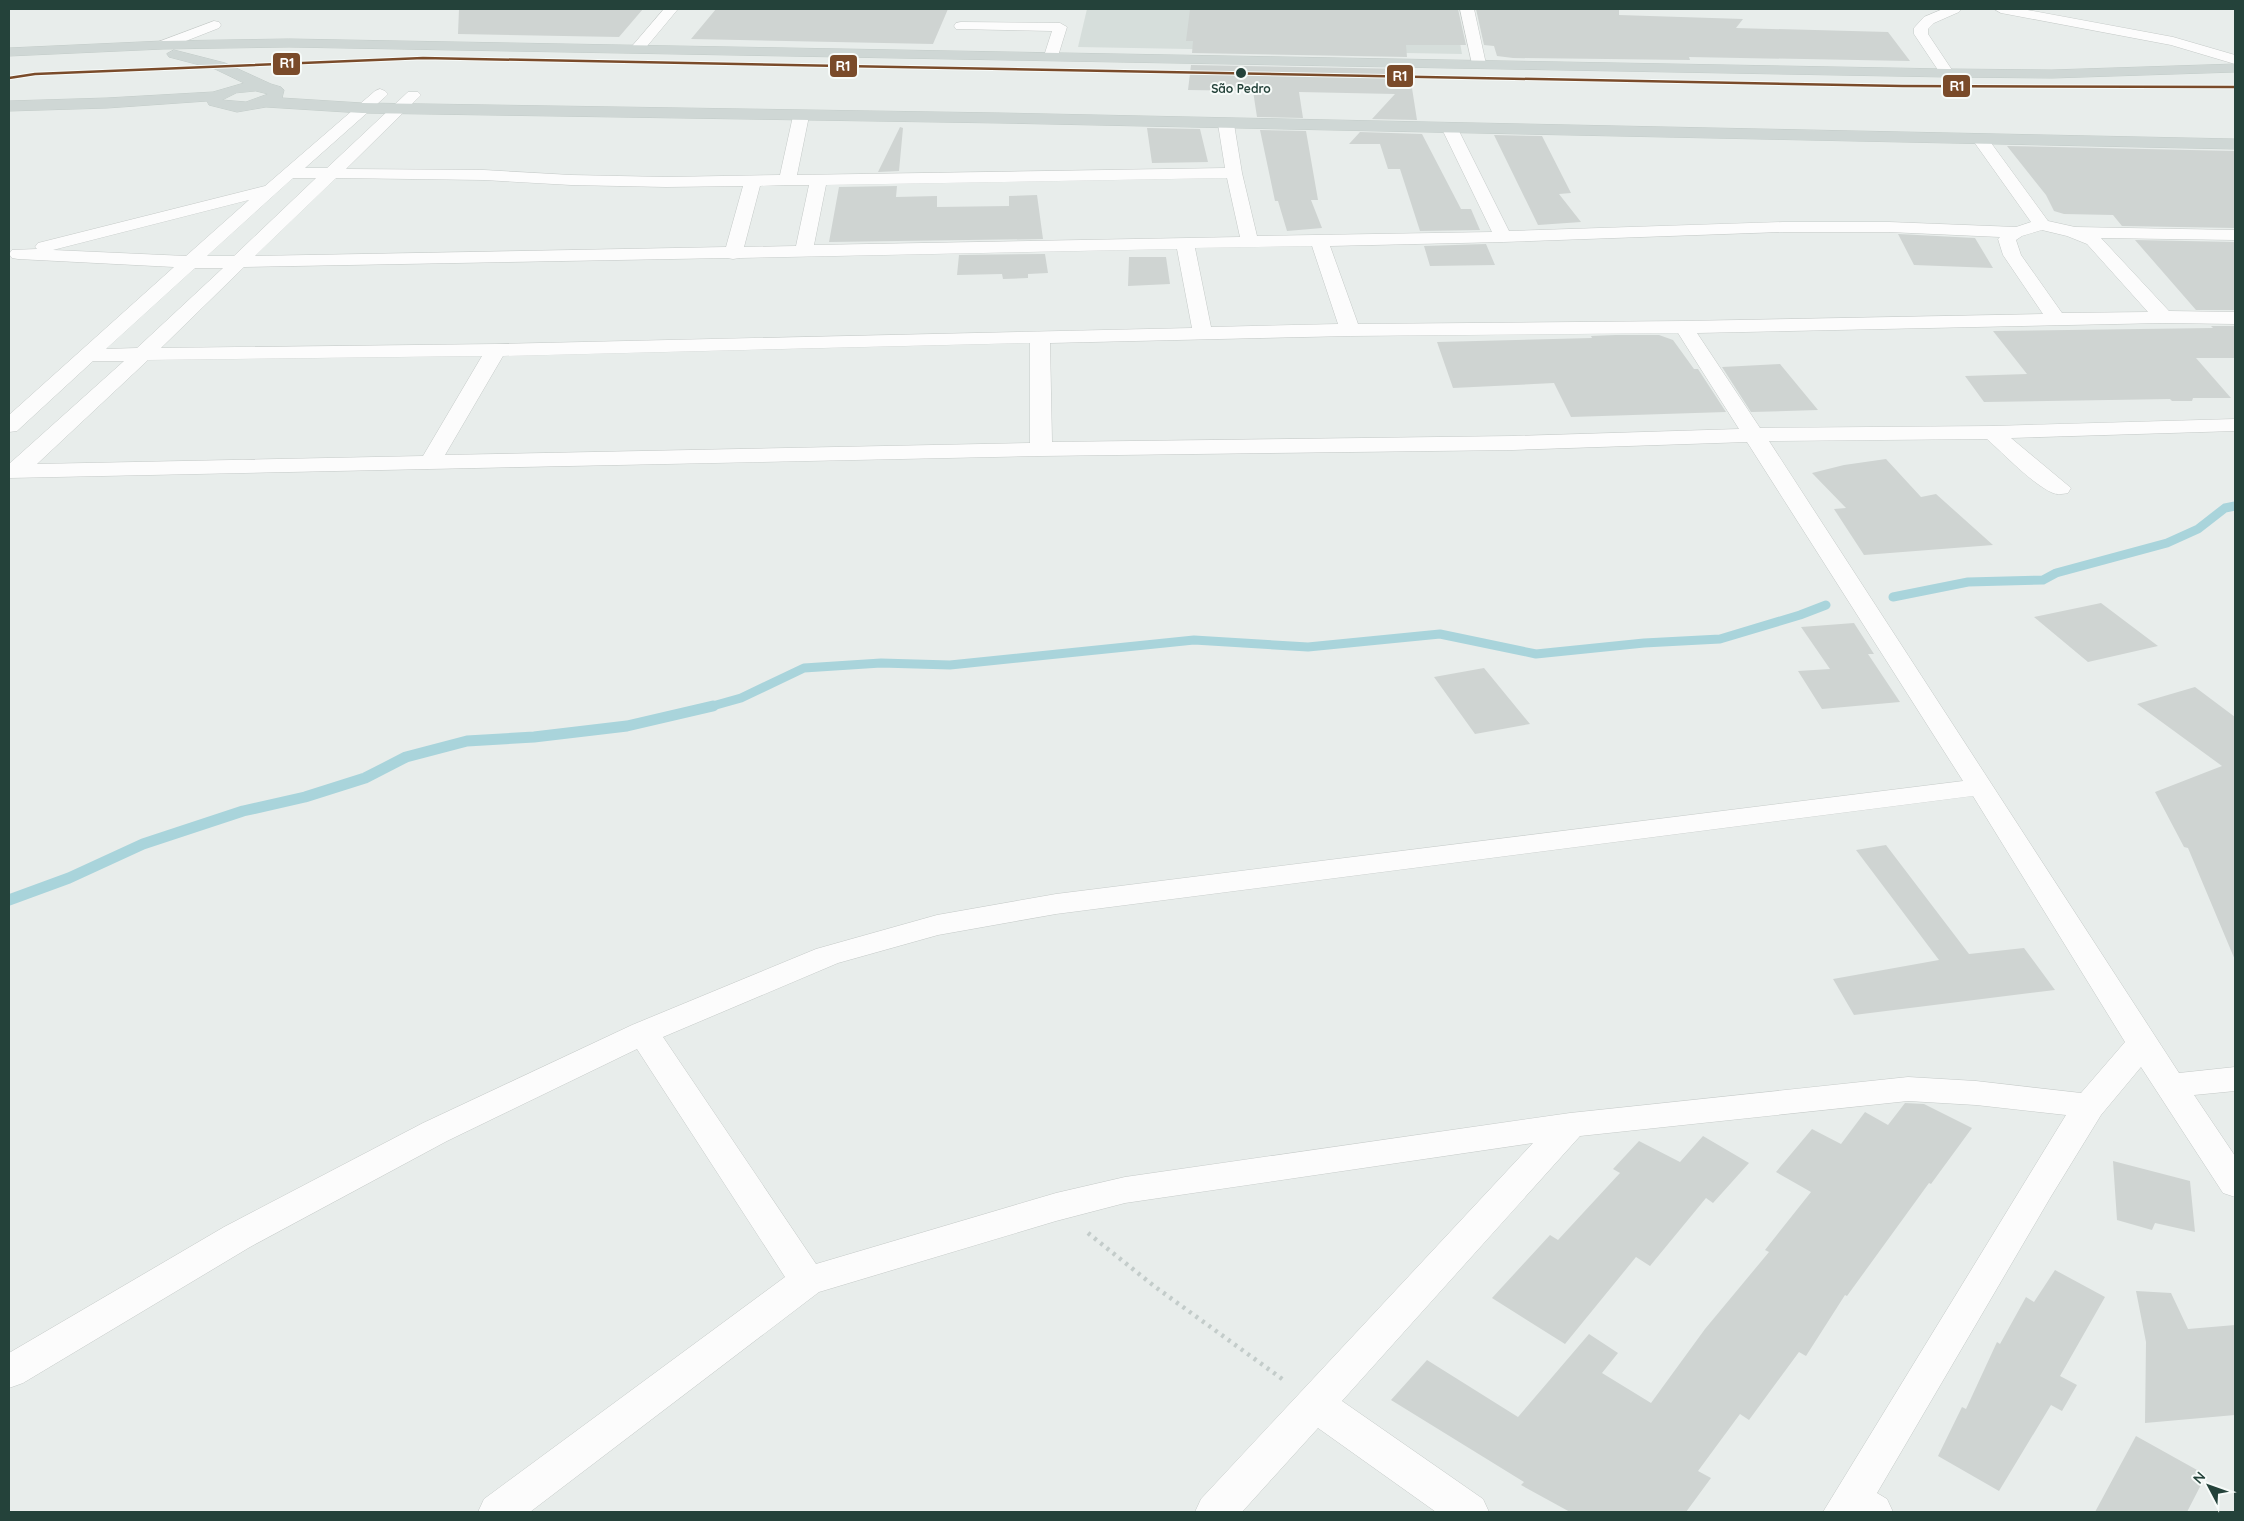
<svg xmlns="http://www.w3.org/2000/svg" width="2244" height="1521" viewBox="0 0 2244 1521" font-family="Quicksand,sans-serif">
	<rect width="100%" height="100%" fill="#e8edeb"/>
	<path fill="#d6dedb" d="M1087,9H1454L1462,54L1078,47Z"/>
	<g fill="none" stroke-linecap="round" stroke-linejoin="round">
		<path stroke="#a9d4db" stroke-width="9" d="M1893,597L1968,582L2043,580L2056,573L2167,543L2198,529L2225,508L2235,506
			M709,707L741,698L804,668L881,663L950,665L1194,640L1308,647L1440,634L1536,654L1644,643L1720,639L1800,615L1826,605"/>
		<path stroke="#a9d4db" stroke-width="11" d="M9,900L69,878L143,844L243,811L305,797L365,778L406,757L467,741L534,737L627,726L713,706"/>
	</g>
	<path fill="#cfd4d2" d="M459,9H643L619,37L458,34Z
		M716,9H948L933,44L691,39Z
		M1190,9H1458L1466,45H1406L1407,57L1192,53L1193,41H1186Z
		M1476,9H1619V15L1743,19L1736,28L1888,32L1910,61L1689,57L1690,60L1513,58L1497,56L1494,46L1484,45Z
		M1191,65L1409,69L1417,120L1372,119L1395,94L1299,92L1303,118L1257,117L1253,91L1188,90Z
		M900,127L903,128L899,171L878,172Z
		M1147,128L1200,129L1208,162L1152,163Z
		M1260,130L1306,131L1318,200H1311L1322,228L1287,231L1278,201H1275Z
		M1360,132L1422,134L1461,209H1471L1480,230L1420,231L1400,169H1388L1380,144H1349Z
		M1494,135L1542,136L1571,193L1559,194L1581,222L1538,225Z
		M2007,146L2235,151V228L2122,226L2113,215L2064,214L2054,211L2046,195Z
		M897,186L896,197L937,196V207L1009,206V196L1037,195L1043,239L829,242L839,187Z
		M1898,234L1975,238L1993,268L1914,265Z
		M2135,240L2235,242V310H2196Z
		M1486,244L1495,265L1430,266L1424,246Z
		M1045,254L1048,273L1028,274V278L1003,279L1002,274L957,275L959,255Z
		M1129,257H1166L1170,284L1128,286Z
		M2211,326H2235V358H2196L2231,398H2193L2192,401H2172L2170,399L1984,402L1965,376L2027,374L1993,331L2213,328Z
		M1616,335H1659L1673,340L1694,369H1698L1726,412L1571,417L1554,383L1453,388L1437,342L1592,338L1591,336Z
		M1780,364L1818,410L1751,412L1722,367Z
		M1886,459L1921,497L1936,494L1993,545L1864,555L1834,509L1846,508L1812,473L1844,465Z
		M2101,603L2158,646L2088,662L2034,617Z
		M1854,623L1874,654H1868L1900,702L1822,709L1798,671L1830,669L1801,627Z
		M1484,668L1530,724L1475,734L1434,677Z
		M2195,687L2235,717V960L2188,848L2184,847L2155,792L2222,766L2137,704Z
		M1886,845L1969,954L2024,948L2055,990L1854,1015L1833,979L1939,960L1856,850Z
		M1905,1103L1924,1104L1972,1128L1931,1184L1929,1183L1847,1296L1845,1295L1806,1356L1799,1352L1749,1420L1740,1414L1698,1471L1711,1478L1686,1512H1570L1521,1485L1524,1482L1391,1400L1427,1360L1518,1417L1589,1334L1618,1353L1602,1373L1651,1403L1705,1329L1769,1252L1765,1250L1811,1192L1776,1172L1812,1129L1841,1144L1865,1112L1888,1125Z
		M1703,1136L1749,1163L1713,1203L1706,1198L1650,1266L1636,1257L1565,1344L1492,1298L1550,1235L1558,1240L1620,1173L1613,1169L1639,1141L1680,1162Z
		M2113,1161L2190,1181L2195,1232L2155,1223L2152,1230L2117,1220Z
		M2055,1270L2105,1297L2060,1376L2077,1385L2062,1411L2051,1405L1999,1491L1938,1456L1962,1407L1966,1409L1997,1342L2000,1344L2026,1297L2034,1302Z
		M2136,1291L2171,1293L2188,1329L2235,1325V1415L2145,1423L2146,1342Z
		M2136,1436L2206,1475L2187,1512H2095Z"/>
	<g fill="none" stroke-linecap="round" stroke-linejoin="round">
		<g stroke="#c5cac8" stroke-width="1">
			<path id="minor" d="M664,9H678L643,51H633L631,48L633,45Z
				M1460,9H1474L1486,64L1484,67H1474L1472,64Z
				M1943,9H1961L1959,12L1934,23L1928,29V34L1954,73L1952,76H1942L1914,34V28L1924,17Z
				M1994,9H2022L2173,37L2235,55V64L2171,45L2001,13Z
				M214,21L219,22L221,25L219,28L168,48H158L156,45L158,42Z
				M961,22L1060,23L1067,27L1058,56L1051,60L1044,56L1052,31L956,29L954,26L956,23Z
				M380,89L385,91L388,94L385,97L305,168H327L408,92H418L421,95L418,98L346,169L484,170L571,175L666,177L780,175L793,116L795,113H807L809,116L797,175L1225,168L1218,124L1220,121H1232L1234,124L1242,173L1257,236L1492,232L1442,129L1444,126H1456L1458,129L1509,231L1783,222H1889L2016,227L2031,222L1972,139L1974,136H1986L2048,221L2075,227L2235,230V240L2101,238L2169,311L2235,312V324L2164,323L1697,333L1760,428L1992,426L2235,419V431L2011,438L2071,488L2068,493C2062,494 2058,495 2053,493C2032,484 2004,454 1987,439L1769,441L2179,1073L2235,1067V1091L2194,1095L2235,1156V1197L2223,1193L2141,1067L2101,1115L2050,1198L1877,1493L1887,1499L1893,1512H1823L2066,1115L1976,1105L1908,1101L1580,1136L1342,1401L1483,1499L1489,1512H1436L1318,1428L1242,1512H1195L1201,1499L1533,1143L1125,1203L1056,1221L819,1292L530,1512H478L484,1499L785,1277L637,1049L447,1141L250,1247L23,1383L9,1388V1353L224,1227L423,1123L632,1025L816,949L937,915L1056,894L1963,781L1747,442L1513,450L1041,456L9,478V464L124,361H93L17,431L9,432V415L174,267L18,259L12,258L9,254L12,250L37,249L35,247L38,243L265,186L375,91ZM293,178H316L234,256H207ZM336,178L484,180L571,185L666,187L743,186L726,247L255,256ZM1227,178L1240,237L814,245L826,185ZM784,185H809L796,246L744,247L760,186ZM249,200L186,256L53,250ZM2042,230L2067,236L2087,244L2148,312L2062,313L2021,255L2016,240L2022,236ZM1783,232H1889L2000,237L1998,239L2003,255L2043,314L1684,321L1358,324L1330,246L1503,242ZM1312,246L1338,324L1211,327L1195,248ZM1177,249L1192,328L496,344L161,348L244,267L727,258L733,259L740,258ZM195,268H223L137,348L106,349ZM1678,333L1739,429L1513,436L1052,442L1050,343L1350,336ZM1030,343V443L445,455L503,356ZM482,356L423,456L37,464L148,360ZM1973,796L2125,1042L2081,1093L1976,1081L1908,1077L1570,1113L1125,1177L1056,1193L816,1264L663,1037L838,963L938,935L1056,914Z"/>
		</g>
		<g stroke="#c3ccc9" stroke-width="1">
			<path id="major" d="M289,39L1947,69L2052,70L2235,64V72L2052,78L1947,77L289,47L163,49L9,56V48L163,41Z
				M174,50L225,63L271,84L281,87L284,90L282,98L362,103L1000,113L2235,139V149L1000,123L362,113L266,107L237,112L209,105L207,101L107,108L9,111V101L107,98L213,92L244,83L215,69L169,57L167,54ZM256,91L268,94L246,102L222,100L236,93Z"/>
		</g>
		<path stroke="#c3ccca" stroke-width="4.5" stroke-dasharray="3 5" stroke-linecap="butt" d="M1088,1233L1154,1286L1285,1381"/>
		<use href="#minor" fill="#fcfcfc" fill-rule="evenodd"/>
		<use href="#major" fill="#cfd7d5" fill-rule="evenodd"/>
		<g stroke="#f7fbf9" stroke-width="4.5">
			<path id="rail-1" d="M9,78L35,74L423,58L1902,86L2235,87"/>
		</g>
		<use href="#rail-1" stroke="#7a4b2a" stroke-width="2.5"/>
	</g>
	<circle fill="#24423a" stroke="#f7fbf9" stroke-width="2" cx="1241" cy="73" r="6"/>
	<g text-anchor="middle" stroke-width="4" stroke-linejoin="round" paint-order="stroke">
		<g font-size="12" font-weight="bold" fill="#24423a" stroke="#f7fbf9">
			<text x="1241" y="93">São Pedro</text>
		</g>
	</g>
	<g stroke="#f7fbf9" stroke-width="2">
		<rect x="272" y="52" width="29" height="24" rx="5" fill="#7a4b2a"/>
		<rect x="829" y="54" width="29" height="24" rx="5" fill="#7a4b2a"/>
		<rect x="1386" y="64" width="28" height="24" rx="5" fill="#7a4b2a"/>
		<rect x="1942" y="74" width="29" height="24" rx="5" fill="#7a4b2a"/>
	</g>
	<g font-size="14" text-anchor="middle" font-weight="bold" fill="#fff">
		<text x="287" y="68">R1</text>
		<text x="843" y="71">R1</text>
		<text x="1400" y="81">R1</text>
		<text x="1957" y="91">R1</text>
	</g>
	<rect width="2244" height="1521" fill="none" stroke="#24423a" stroke-width="20"/>
	<g transform="translate(2209 1486) rotate(311)" stroke="#f7fbf9" stroke-width="4" paint-order="stroke">
	<path d="M0-4L9 19L0 12L-9 19Z" fill="#24423a"/>
	<text y="-8" font-size="14" font-weight="bold" text-anchor="middle" fill="#24423a">N</text>
	</g>
</svg>
